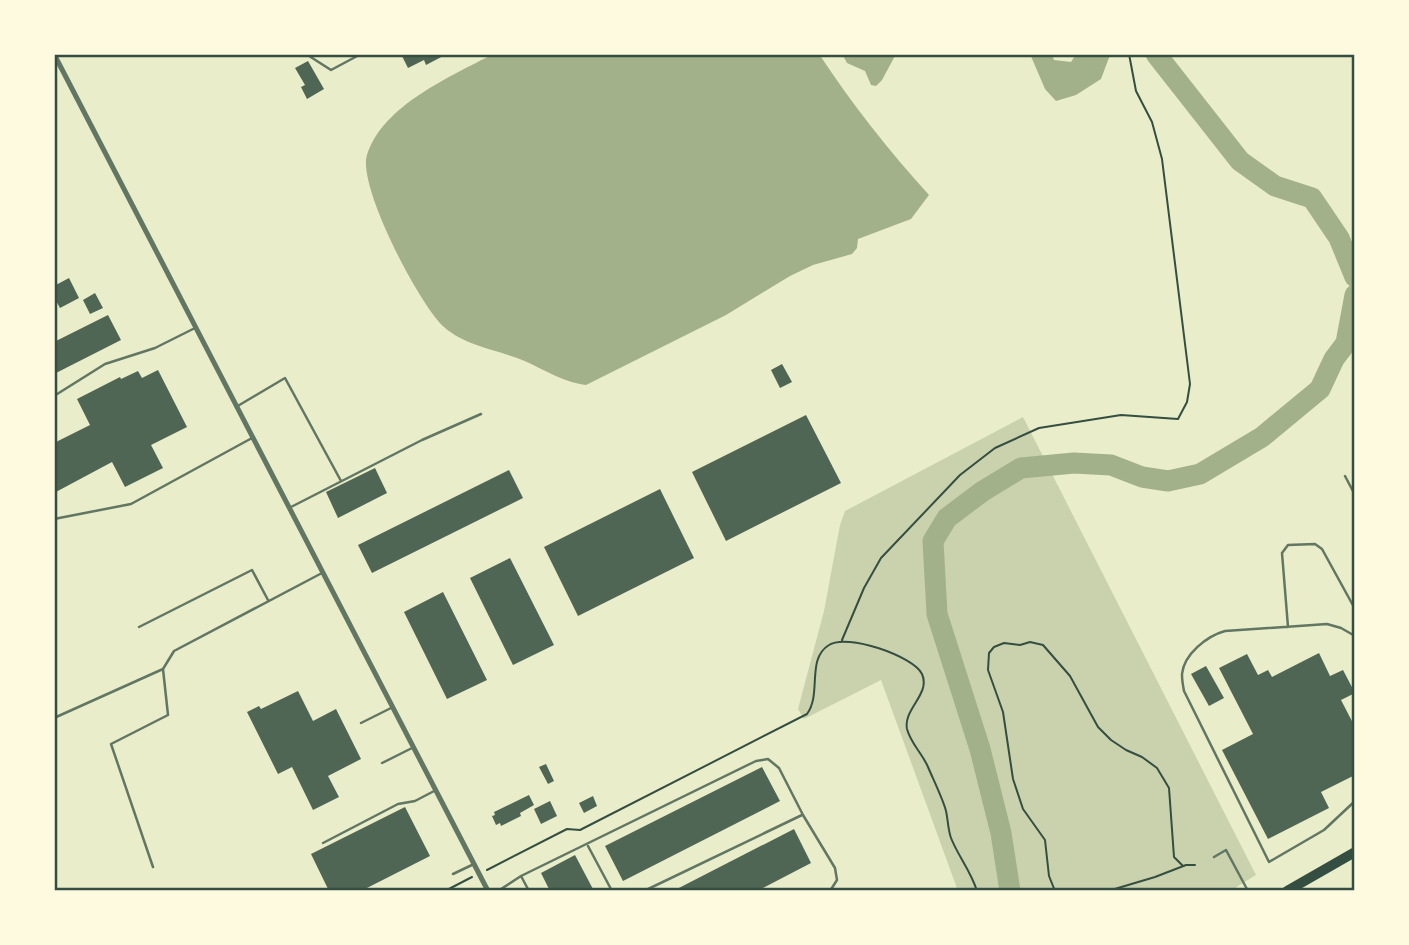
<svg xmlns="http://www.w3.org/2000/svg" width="1409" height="945" viewBox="0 0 1409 945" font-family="Manrope,sans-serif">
	<rect width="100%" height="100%" fill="#e9edc9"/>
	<path fill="#cad2ad" d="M1023,417L1256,875L1238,886L1233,891H958L881,680L804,719L798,709L824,611L840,525L845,511Z"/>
	<path fill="#a3b18a" d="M493,54H819C852,104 889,151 929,195L911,219L858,239L857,248L852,254L813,265L790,276L726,315L586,385C561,382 541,367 517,358C493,349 464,345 444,327C420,306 357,186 367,155C383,105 450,77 493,54Z
		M842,54H896L882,80L876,86L871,85L865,71L847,63Z
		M1030,54H1052L1054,60L1071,62L1076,54L1110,55L1101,79L1076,95L1056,101L1045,89Z"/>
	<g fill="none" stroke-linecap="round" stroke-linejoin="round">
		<path stroke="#a3b18a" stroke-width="3.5" d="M1349,325L1355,329"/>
		<path stroke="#a3b18a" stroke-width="21" d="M1156,54L1240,161L1275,186L1312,198L1339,238L1355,277
			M1010,891L1001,833L980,749L937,614L933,541L947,518L983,491L1021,468L1074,463L1111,465L1142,477L1168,481L1200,474L1262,437L1320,389L1334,359L1346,343L1355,295"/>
	</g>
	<path fill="#4f6655" d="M401,54H447L426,65L424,60L408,68Z
		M308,61L324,89L307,99L301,87L305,85L295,68Z
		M69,278L79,298L60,308L54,297V286Z
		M95,293L103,308L90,314L83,300Z
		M108,315L121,340L54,374V342Z
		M782,364L792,382L780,388L771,370Z
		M158,370L187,427L151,445L163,468L125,487L112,462L54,493V443L90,425L77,399L120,377L121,379L138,371L142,378Z
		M806,415L841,483L726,541L692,472Z
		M375,468L387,493L338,518L326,492Z
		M509,470L523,498L372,573L358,545Z
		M660,489L694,558L578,616L544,547Z
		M510,558L554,645L513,665L470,578Z
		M443,592L487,680L447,699L404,612Z
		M1319,653L1330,676L1343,670L1355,693L1341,700L1355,727V775L1321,792L1329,808L1268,839L1222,750L1253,734L1219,668L1247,654L1258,675L1268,670L1272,677Z
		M1206,666L1224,698L1209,706L1191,674Z
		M298,691L313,721L336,709L361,759L328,776L339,797L313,810L292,767L278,774L247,712L259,706L261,709Z
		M546,764L554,781L548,784L539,767Z
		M762,767L780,801L623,881L605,846Z
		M529,795L534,805L520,813L521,816L501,826L500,823L496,825L492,816L495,815L494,812Z
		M593,796L597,806L584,813L579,803Z
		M550,801L557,816L541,824L534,809Z
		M405,807L430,856L361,891H329L311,854Z
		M794,829L811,863L757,891H673Z
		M575,855L594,891H550L541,873Z"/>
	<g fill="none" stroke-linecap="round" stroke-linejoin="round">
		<path stroke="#344e41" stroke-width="2" d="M842,640L864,588L881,558L960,475L995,448L1039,428L1121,415L1178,419L1187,402L1190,384L1162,159L1152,122L1136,91L1129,54
			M487,870L567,829L580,830L807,714C822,694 806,659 829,645C847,633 913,656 922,674C931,694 903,709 907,729C911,744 922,753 928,767C933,779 943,799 946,811C948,820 948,830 951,838C958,856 971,871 977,891
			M445,891L472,877
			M1055,891L1049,876L1045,840L1023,809L1013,779L1003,712L988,670L989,653L994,647L1004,643L1020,645L1030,642L1043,645L1070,676L1098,727L1111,740L1126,750L1142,757L1157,768L1169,788L1174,857L1183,866
			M1108,891L1155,877L1186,865H1195"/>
		<path stroke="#617663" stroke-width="2.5" d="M306,54L331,70L361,54
			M54,396L105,364L155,348L195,328
			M236,407L285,378L341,481
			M1345,476L1355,495
			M291,507L422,440L481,414
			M54,519L131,504L252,438
			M139,627L252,570L268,600
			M1288,627L1282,553L1288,545L1315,544L1322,549L1355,609
			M1355,636L1341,628L1327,624L1225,631C1207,636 1184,654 1182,674C1182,679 1183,686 1184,691L1269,862L1324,830L1355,801
			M54,718L163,669L174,651L322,573
			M361,723L393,707
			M382,763L414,747
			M323,843L398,804L415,801L436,790
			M588,846L612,891
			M1214,857L1226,850L1248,891
			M153,867L111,744L168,715L163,669
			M453,874L474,864
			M521,876L529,891
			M498,891L521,876L756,761L768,759L779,768L803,815L835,868L837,880L830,891
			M644,891L802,815"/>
		<path stroke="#617663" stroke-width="5" d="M54,54L488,891"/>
		<path stroke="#344e41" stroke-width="10" d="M1287,891L1355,852"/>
	</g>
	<rect width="1409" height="945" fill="none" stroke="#fefae0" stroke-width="112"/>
	<rect x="56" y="56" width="1297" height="833" fill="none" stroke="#344e41" stroke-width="2.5"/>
</svg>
